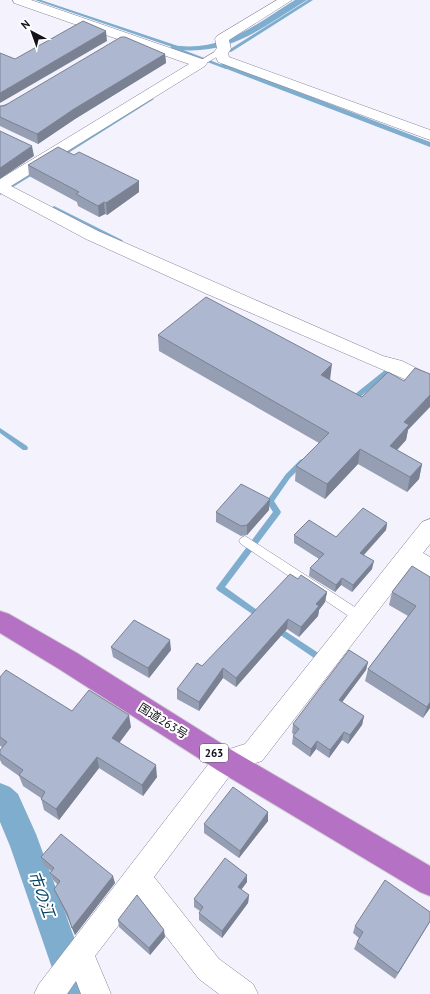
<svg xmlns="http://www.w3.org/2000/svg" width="430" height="994" viewBox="0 0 430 994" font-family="'PT Sans','Noto Sans JP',sans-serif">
	<rect width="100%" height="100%" fill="#f4f2fd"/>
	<path fill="#7eadce" d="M295,0H307C259,29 230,57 171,49V45C223,53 253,26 295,0Z
		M223,63L430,142V147L219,66Z"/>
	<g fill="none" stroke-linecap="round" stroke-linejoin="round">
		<path fill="#7eadce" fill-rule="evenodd" d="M35,0H41L181,47V49L230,68L226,69L172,49V47Z
			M308,0H313L231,52L227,51Z
			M150,98L154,99L62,157H58L57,156Z
			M37,168L40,170L39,171L0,195V191Z
			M54,206L122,240L123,241L120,243L52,209L51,208Z
			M383,363H387L391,371L390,373L359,398L355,405H351L350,403L355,394L385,370L382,365Z
			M0,428L27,446L28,448L27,450H23L0,433Z
			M302,459L304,460L305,462L304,464L290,478L274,501L281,512L280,514L225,587L264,615L265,617L264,619L261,620L217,590L216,588L273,512L266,501L268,499L286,474L300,460Z
			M276,625L326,658L327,660L326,662L323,663L320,662L273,630L272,628L273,626Z"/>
		<path fill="#7eadce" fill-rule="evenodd" d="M0,783L10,787L18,794L36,834L95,994H61L10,846L0,822Z"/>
		<g stroke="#858199" stroke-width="1">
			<path id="lane" d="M218,50L225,52L203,65L196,63Z
				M245,536L364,613L366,617L364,621L360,622L356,621L241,544L239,541L241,538Z"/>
		</g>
		<g stroke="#858199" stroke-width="1">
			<path id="street" d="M13,0H31L205,60L207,63L205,66L11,186L98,231L383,356L402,361L430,375V390L207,294L86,239L0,193V179L189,64L14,3Z
				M277,0H292L229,40L231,49L228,53L229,57L430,130V140L218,62L214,52L217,48L215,39L217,36Z
				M430,519V544L423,553L430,557V577L411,568L262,761L234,770L154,877L219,959L253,984L258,994H219L199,979L138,900L95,956L111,994H81L76,981L67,994H34L39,984L217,753L245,744L422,522Z"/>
		</g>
		<g stroke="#d0d0d1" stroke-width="2">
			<path id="highway" d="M0,611L9,614L77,653L235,752L430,866V896L420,892L217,770L59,669L0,633Z"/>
		</g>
		<use href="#lane" fill="#fff" fill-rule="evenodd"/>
		<use href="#street" fill="#fff" fill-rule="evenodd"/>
		<use href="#highway" fill="#b572c4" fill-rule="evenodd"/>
	</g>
	<path fill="#959eb3" d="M165,54L166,63L75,119L38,144L0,126V106Z
		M74,155L139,181V192L107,215L105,214L99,217L78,206L77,202L29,176L28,165Z
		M158,335L330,380L408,430L406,440L397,450L422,464L419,479L407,492L358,464L325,499L295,481L296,466L319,443L159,351Z
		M269,510L247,535L241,536L216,522V512Z
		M387,523L386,530L364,555L372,569L352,592L341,585L335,592L309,576L310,568L319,559L294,543V535L336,537Z
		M412,566L430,708L423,718L365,681L368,669L408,616L389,605L392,592Z
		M298,579L327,592L325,602L319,610L318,616L299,637L287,629L236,687L223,678L199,711L177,699V689Z
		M111,647L171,650L149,678L113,657Z
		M368,662L366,670L342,702L364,716L362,725L348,744L342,740L329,758L316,749L310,757L292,744L293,736L294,735L292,733L293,724Z
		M0,677L72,711L131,727L119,743L157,777L143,796L99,768L59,820L44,810L41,798L23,786L19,776L2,764L0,760V750L2,747L0,746Z
		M268,812V821L239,858L204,833V824Z
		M41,857L115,883L75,935L69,921L57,896L54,889L58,885L53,880L50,873L51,871L44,865Z
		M247,882L241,890L249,895L248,903L222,938L199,920V913L200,911L194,907V899Z
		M430,912L395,979L354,949L357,942L359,938L353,933L355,926Z
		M118,920L165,937L150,955L119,927Z"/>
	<path fill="#798192" d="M106,31L107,41L0,103V93Z
		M165,54L166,63L75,119L38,144L37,134L74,109Z
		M32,146L34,156L0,179V168Z
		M139,181V192L107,215L106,203Z
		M104,202L105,214L99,217L98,206Z
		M332,364L330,380L321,375Z
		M430,395V407L408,430L406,440L387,461L390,446L404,422Z
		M360,449L358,464L325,499L327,484Z
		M422,464L419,479L407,492L410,477Z
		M270,499L269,510L247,535V525Z
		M387,523L386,530L359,560L360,553Z
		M374,561L372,569L352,592L353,585Z
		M342,578L341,585L335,592L336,585Z
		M327,592L325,602L319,610L318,616L299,637L301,627L316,604Z
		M288,619L287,629L236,687V678Z
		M170,640L171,650L149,678L148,668Z
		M368,662L366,670L337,709L339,700Z
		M223,668V678L199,711V702Z
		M430,702V708L423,718L427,707Z
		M129,715L131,727L114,750L112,738Z
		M364,716L362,725L348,744L350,735Z
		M344,732L342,740L329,758L330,750Z
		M317,741L316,749L310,757L311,749Z
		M97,757L99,768L59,820L56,809Z
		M156,765L157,777L143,796L142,785Z
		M268,812V821L239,858L240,851Z
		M247,875V882L237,895L238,887Z
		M113,876L115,883L75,935L72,928Z
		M249,895L248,903L222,938V931Z
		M430,921V922L395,979L398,973Z
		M164,930L165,937L150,955L149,948Z"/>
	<path fill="#adb8d0" stroke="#798192" d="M83,21L106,31L0,93V53L15,59Z
		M121,37H125L165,54L74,109L37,134L0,117V106H4Z
		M0,131L32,146L0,168Z
		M58,147L74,155L79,152L139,181L106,203L104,202L98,206L76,194L79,192L28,165Z
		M206,297L332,364L321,375L362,397L388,372L404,381L415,368L430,374V395L404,422L409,425L390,446L422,464L410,477L360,449L327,484L296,466L329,433L158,335Z
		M241,484L270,499L247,525L241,526L216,512Z
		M363,508L387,523L360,553L374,561L353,585L342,578L336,585L310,568L324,554L294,535L309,520L336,537Z
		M412,566L430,577V702L427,707L368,669L416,606L392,592Z
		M290,574L298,579L301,575L327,592L316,604L319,606L301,627L288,619L236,678L223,668L199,702L177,689L197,663L202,666Z
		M134,620L170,640L148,668L111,647Z
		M349,650L368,662L339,700L364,716L350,735L344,732L330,750L317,741L311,749L293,736L299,729L293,724Z
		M6,670L72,711L89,690L129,715L112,738L156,765L142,785L97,757L56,809L41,799L45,792L19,775L23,770L0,754V750L7,742L0,737V677Z
		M233,787L268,812L240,851L204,824Z
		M61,834L113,876L72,928L67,913L54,889L60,881L50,873L54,868L41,857Z
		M225,858L247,875L238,887L249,895L222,931L199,913L203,907L194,899Z
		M385,880L430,912V921L398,973L357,942L363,932L355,926Z
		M137,895L164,930L149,948L118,920Z"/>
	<g text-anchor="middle" stroke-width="4" stroke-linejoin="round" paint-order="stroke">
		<rect fill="#fff" stroke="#5a595f" stroke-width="1" x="200" y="744" width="28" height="18" rx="3"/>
		<g font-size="11" font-weight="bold" fill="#13121b">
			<text x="214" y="757">263</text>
		</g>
		<g font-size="12" fill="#13121b" stroke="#fff">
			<text transform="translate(163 721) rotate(32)" y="4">国道263号</text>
		</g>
		<g font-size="16" font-style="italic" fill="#054363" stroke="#fff">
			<text transform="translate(42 894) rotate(70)" y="6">市の江</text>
		</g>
	</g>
	<g transform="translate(32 32) rotate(319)" stroke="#ffffff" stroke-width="3" paint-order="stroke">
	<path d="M0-3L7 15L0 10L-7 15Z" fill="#13121b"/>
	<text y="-6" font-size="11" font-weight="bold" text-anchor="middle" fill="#13121b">N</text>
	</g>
</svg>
